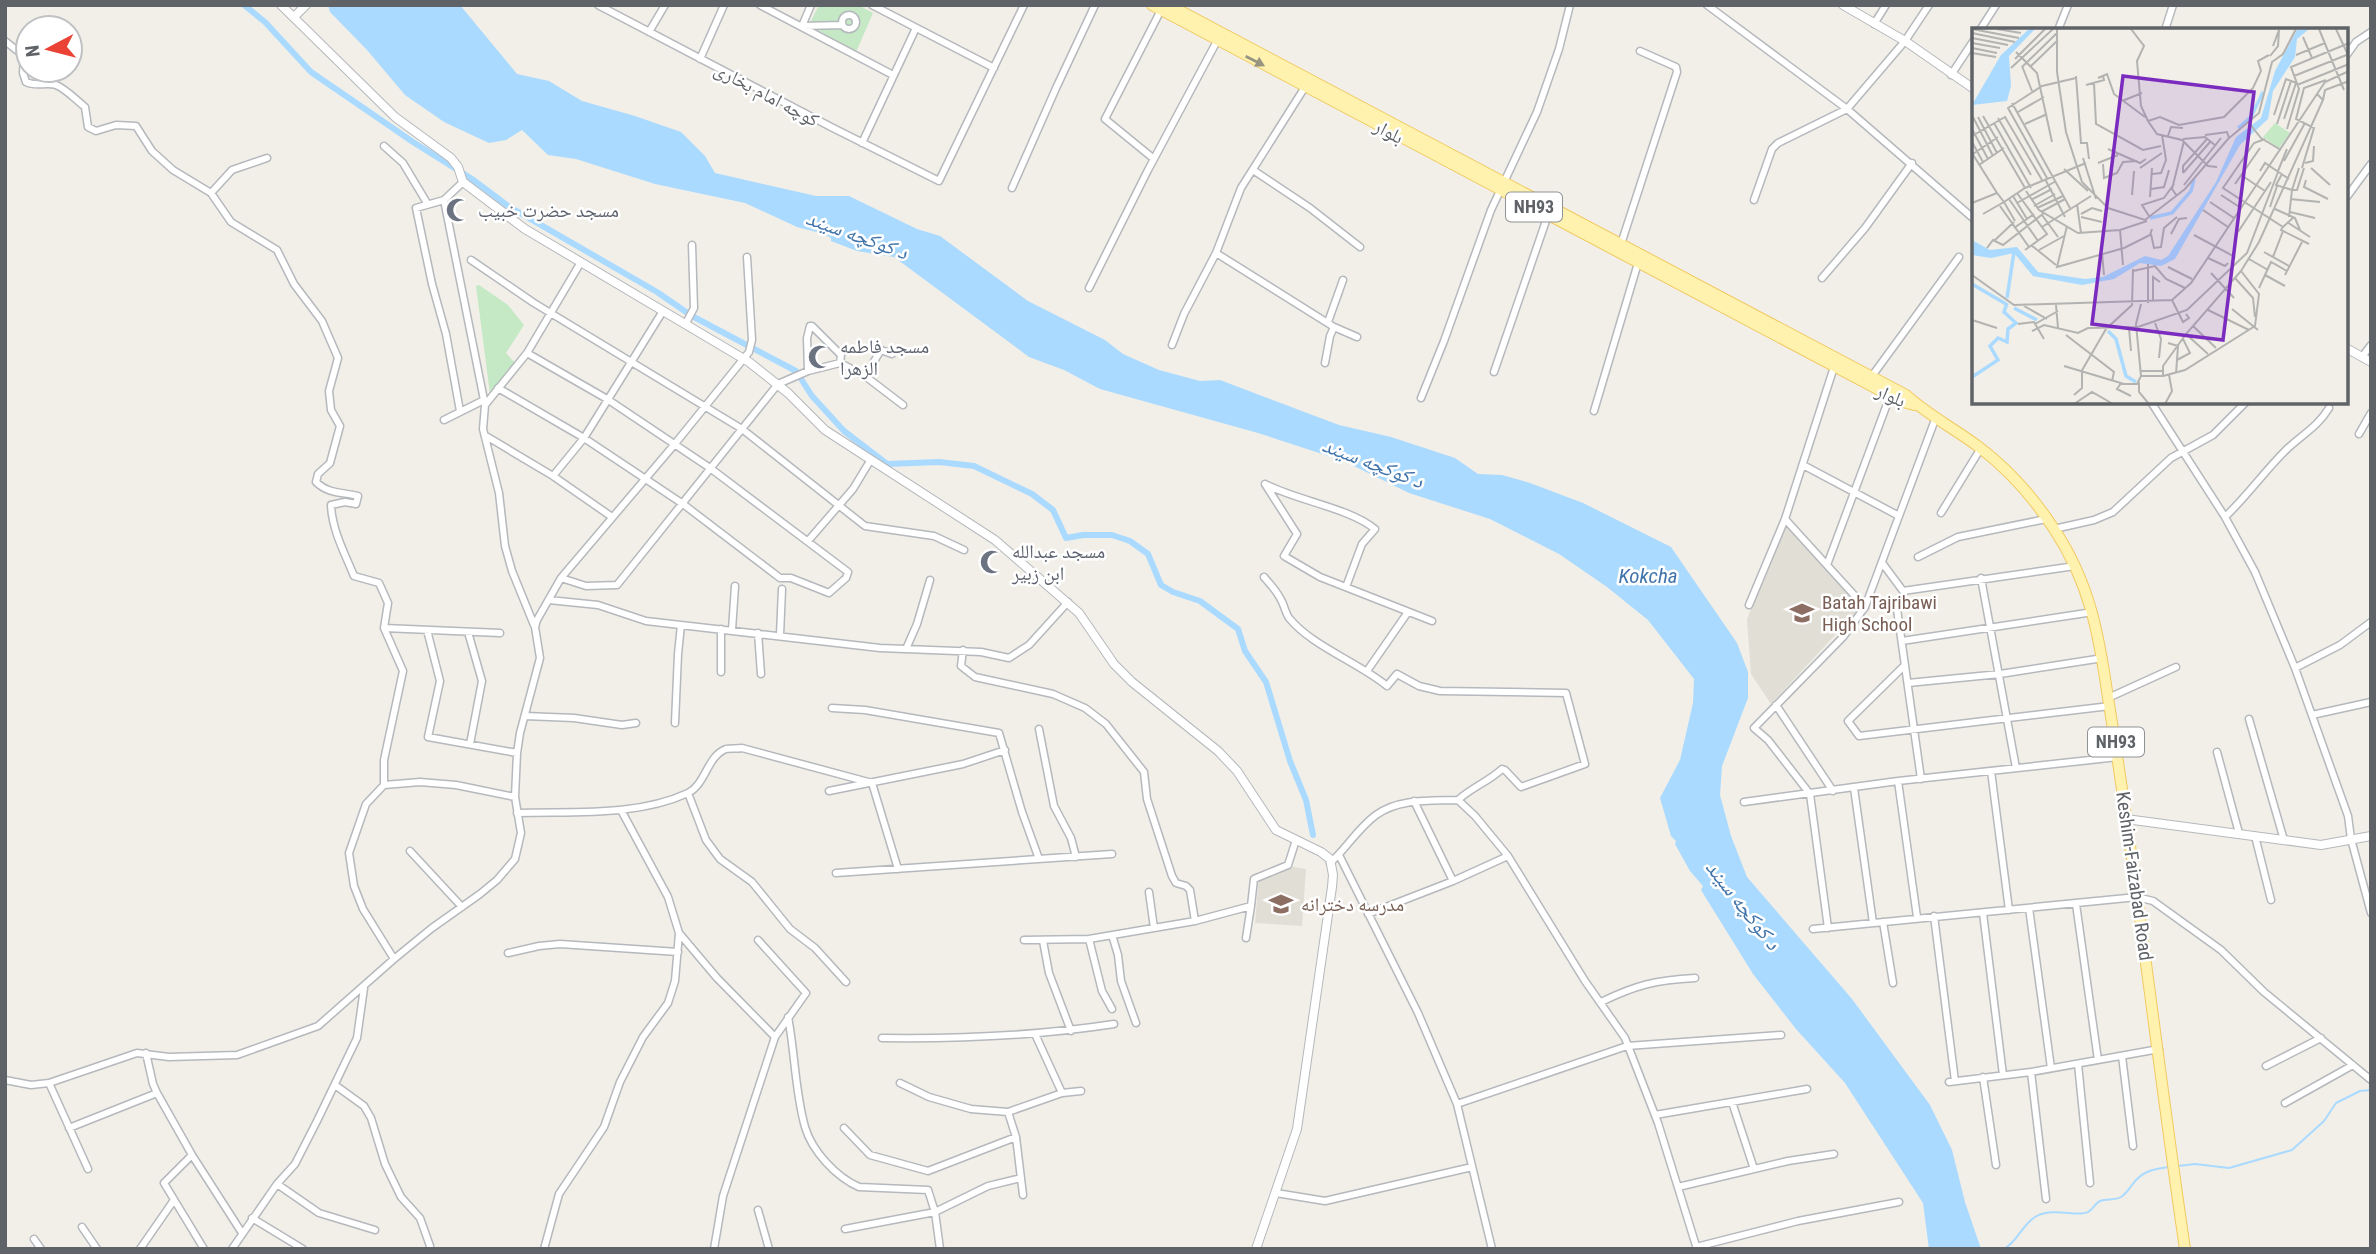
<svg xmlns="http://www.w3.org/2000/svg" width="2376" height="1254" viewBox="0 0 2376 1254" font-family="'Roboto Condensed','Noto Naskh Arabic',sans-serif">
	<rect width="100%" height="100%" fill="#f1efe8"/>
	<path fill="#e1ded6" d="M1785,524L1860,608L1771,704L1751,674L1747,619Z
		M1289,866L1306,869L1302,926L1255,923L1259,876Z"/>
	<path fill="#c5e8c5" d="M819,5H858L873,13L856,52L809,25Z
		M479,285L508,305L524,325L506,353L515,363L490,394L476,286Z"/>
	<path fill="#aadaff" d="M328,5H460L517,74L549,81L582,101L635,116L681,132L705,156L715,173L816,196H849L917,229L940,236L1028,301L1105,340L1123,354L1159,370L1200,381L1220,380L1339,425L1391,437L1455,458L1478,474L1502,475L1530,483L1583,503L1671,547L1737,643L1748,672V698L1722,766L1720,795L1731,836L1747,877L1852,999L1930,1105L1952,1150L1965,1202L1981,1249H1929L1923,1203L1845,1083L1796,1029L1753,974L1701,890L1703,886L1690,871L1675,844L1676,841L1671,836L1660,798L1680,760L1693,703L1694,679L1648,620L1607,587L1559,554L1490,519L1409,493L1344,461L1258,433L1100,389L1064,370L1029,357L894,257L857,251L831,241V238L824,234L797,227L745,203L655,184L576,159L548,155L522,130L506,140L489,143L444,122L405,95L367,50L330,12Z"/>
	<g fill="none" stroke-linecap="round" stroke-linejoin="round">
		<path stroke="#aadaff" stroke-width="2" d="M2178,1166L2195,1164L2229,1168L2292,1150L2324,1121L2336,1103L2360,1091L2371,1090
			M2004,1249C2018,1241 2022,1225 2035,1217C2053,1206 2078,1218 2088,1212C2093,1210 2094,1204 2100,1201C2107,1198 2114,1201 2121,1197C2126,1194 2129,1189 2132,1185C2142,1171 2153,1169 2169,1167"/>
		<path stroke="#aadaff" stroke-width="6" d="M244,5L265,22L311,72L413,142L472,179L508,206L657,292L692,316L796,371L812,396L844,431L887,464L939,462L974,466L1032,494L1053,510L1066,538L1083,535H1112L1130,541L1148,554L1161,585L1173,592L1200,601L1238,629L1245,651L1266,682L1290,761L1306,800L1313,835"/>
		<g stroke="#b5b8bc" stroke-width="9">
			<path id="minor" d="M598,5L833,128L939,181L1024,5
				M760,5L893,75
				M811,5L802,26L842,25
				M872,5L994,68
				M1707,5L1847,109L1974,219
				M842 22a7 7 0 1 1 14 0a7 7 0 1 1-14 0Z
				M1874,24L1886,5
				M1980,30L1996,5
				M2058,30L2068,5
				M2165,30L2173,5
				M649,32L665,5
				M5,41L24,56L23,73L26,82C36,87 46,82 56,85C66,89 76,100 85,107L88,127L96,131L116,125L136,126L152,151L173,170L211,193L231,222L277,250L294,284L322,321L338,358L329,391L331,410L340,426L330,463L318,474L316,482C328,494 342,492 358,496L356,504L345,502L331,505C332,530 345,554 354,576L379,583L388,603L384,628L403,671L384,760V785L366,804L349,853L354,886L363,909L394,959L432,928L480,894L497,880L515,859L521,833L515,797L517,753L520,733L540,658L535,627L537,620L561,578L674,445L749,352L752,340L747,257
				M2346,56L2356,42L2371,32
				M700,59L724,5
				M1951,75L1974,40
				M862,143L916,28
				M384,146L403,163L427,203
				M1154,159L1105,119L1161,10
				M1253,170L1310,208L1360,247
				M1012,188L1057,86L1095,5
				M211,193L232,170L267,158
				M2346,198L2371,164
				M444,200L485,405
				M1754,200L1772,149L1778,143L1847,109L1905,41L1929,5
				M1621,244L1677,72L1676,67L1640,51
				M1216,253L1334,327L1357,337
				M471,260L534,303L742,429L865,526L934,536L964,550
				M1822,278L1865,228L1912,163
				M1089,288L1148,170L1217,41
				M1328,322L1343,280
				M686,323L694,308L692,245
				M1172,345L1184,314L1216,253L1241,188L1305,87
				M2362,357L2371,345
				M1325,363L1330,336L1334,327
				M808,371L807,338L810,326H812L841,355L840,363
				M1494,372L1548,215
				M865,376L881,350L892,354
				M1872,376L1959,257
				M498,388L584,438L683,504L780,578H791L829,593L846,578L848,572L710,468L607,399L527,353
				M1421,398L1444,341L1491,210L1537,112L1559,49L1570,5
				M2151,402L2225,517L2255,572L2295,668L2348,816L2351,839L2371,913
				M460,411L446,334L432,284L416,208L444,200L463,182
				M1594,411L1638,263
				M444,420L484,400
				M2359,434L2371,413
				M486,436L553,476
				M1803,465L1899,516
				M1265,484L1297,534L1284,556L1320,577L1432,621
				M1267,485C1299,501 1349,508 1375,529L1362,544L1346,587
				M1941,513L1981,448
				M612,517L553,476L584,438L663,311
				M2225,517C2247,496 2264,472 2285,451C2300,436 2318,427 2329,408
				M1785,519L1865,607
				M2054,529L2094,520L2113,512L2171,458L2213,435L2246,402
				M808,541L853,489L870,461
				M1918,557L1958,537L2046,519
				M1883,564L1903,591L2075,566
				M1827,565L1890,396
				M1264,577C1269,583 1276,590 1280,598C1284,604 1285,612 1289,618C1313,647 1358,662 1387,686L1397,674L1419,686L1440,691L1566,693L1585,764L1521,787L1505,770L1502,769C1488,782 1472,787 1458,800
				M561,578L586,586L617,585L778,384L808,371L840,363L865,376L903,405
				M1981,578L2016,768
				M549,600L598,605L646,621L880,648L981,652L1009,658L1029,645L1068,602
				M1896,602L1921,779
				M1749,605L1785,519L1834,367
				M534,625L512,571L505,546L499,493L483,429L485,405L527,353L581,262
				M384,628L500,633
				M721,629V672
				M427,630L440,681L428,737L517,753
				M732,630L735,586
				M468,632L482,681L470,744
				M758,633L761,674
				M780,635L782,589
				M1902,641L2093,612
				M906,649L917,624L930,580
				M963,650L961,666L975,677L1053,694L1085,708L1106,724L1144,772L1147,799L1172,876L1176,883L1186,886L1190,890L1195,921L1251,906L1254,879L1288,865L1296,840
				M1905,665L1848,721L1859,736L2110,706
				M2295,668L2340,645L2371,622
				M1367,671L1408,612
				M1908,683L2000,674L2103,658
				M2108,698L2176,667
				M1776,705L1833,791
				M832,708L865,710L999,733L1022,812L1039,859
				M2312,715L2371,702
				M525,716L574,718L622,725L636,723
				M2249,719L2284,840
				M675,723L678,654L681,625
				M1039,729L1054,806L1071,838L1076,857
				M2217,752L2239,833
				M1991,771L2009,910
				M1898,781L1917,917
				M384,785L420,782L456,785L515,797
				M1854,788L1873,923
				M829,791L963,764L1005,750
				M688,793L706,840L720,859L752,882L790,929L815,948L846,982
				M1414,801L1453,881
				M1744,802L1898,781L2118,757
				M517,813C572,811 636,817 688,793C706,784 707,756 726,749C730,748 737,749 742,748L872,783L898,869
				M2255,836L2271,900
				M410,851L462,907
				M1339,855L1418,1013L1457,1104L1492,1249
				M1330,863C1346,849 1358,828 1376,815C1399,798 1432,801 1458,800L1475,816L1508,856L1585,981L1625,1038L1658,1123L1697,1249
				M836,873L1112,854
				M1149,892L1154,928
				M2076,904L2098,1060
				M2029,908L2051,1068
				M1983,913L2003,1075
				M1368,914L1453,881L1508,856
				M1934,916L1955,1081
				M1883,922L1893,983
				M1828,928L1810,794L1768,740L1754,728L1843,637L1865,607L1936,417
				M1813,929L2137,897L2153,901L2221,950L2264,992L2371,1080
				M679,933L717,978L775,1037
				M1112,935L1118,955L1121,981L1136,1023
				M1246,938L1251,906
				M1089,939L1102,991L1112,1009
				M1024,940L1089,939L1195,921
				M1043,941L1049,973L1071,1031
				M508,953L539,946L560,944L678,952
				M1601,1002C1636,985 1656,980 1695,978
				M788,1017C795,1053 795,1092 805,1127C812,1151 836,1177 859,1187L928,1190L935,1212L940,1249
				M1035,1034L1062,1093
				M882,1038C960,1039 1036,1036 1114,1024
				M146,1053L153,1084L157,1093L192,1155L242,1233
				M2122,1056L2133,1146
				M2078,1064L2090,1183
				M2266,1066L2321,1038
				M2031,1072L2046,1199
				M1983,1077L1996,1165
				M5,1080L31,1085L49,1083L137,1053L169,1057L237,1055L318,1026L394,959
				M1949,1082L2031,1072L2159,1049
				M49,1083L88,1169
				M900,1083L929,1097L971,1109L1008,1112L1062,1093L1081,1091
				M335,1085L364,1106L371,1118L385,1164L401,1197L420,1218L430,1246
				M1732,1102L1754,1169
				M2285,1103L2353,1065
				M1457,1104L1627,1046L1781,1035
				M1008,1112L1016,1137L1023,1195
				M1655,1115L1807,1089
				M69,1128L157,1093
				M844,1128L870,1155L928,1171L1016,1137
				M192,1155L164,1183L204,1249
				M277,1184L319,1213L375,1230
				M1678,1187L1788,1161L1834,1154
				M1276,1193L1325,1201L1472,1167
				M758,1210L769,1249
				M252,1218L303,1249
				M82,1227L97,1249
				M845,1229L935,1212L988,1186L1021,1178
				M34,1239L41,1249
				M1696,1247L1798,1221L1899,1202
				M140,1249L174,1200
				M232,1249L277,1184L295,1164L317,1121L357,1038L364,988
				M544,1249L559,1194L604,1127L620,1082L643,1037L668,1003L675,981L679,933L668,897L621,810
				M714,1249L723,1196L775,1037L806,993L758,940"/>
		</g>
		<g stroke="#b5b8bc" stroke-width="10">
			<path id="tertiary" d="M281,5L395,117L451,158L458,167L463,182L525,229L749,362L788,393L825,430L995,540L1079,613L1114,664L1132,682L1218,751L1237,771L1276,830L1321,852L1330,859L1333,875L1332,887L1297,1129L1256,1249
				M1843,5L1905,41L1974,89
				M294,17L306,5
				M2346,348L2371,362
				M2126,819L2321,845L2371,836"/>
		</g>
		<g stroke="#f2c960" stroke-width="12">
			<path id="primary" d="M1152,5L1900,401L1914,405
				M1169,5L1906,395C1928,415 1955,429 1979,447C2008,469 2034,498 2054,529C2090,583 2099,635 2108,698C2115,740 2121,782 2127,824C2147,965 2164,1107 2185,1249"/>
		</g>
		<use href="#minor" stroke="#fff" stroke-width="6"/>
		<use href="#tertiary" stroke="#fff" stroke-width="8"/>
		<use href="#primary" stroke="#fff2af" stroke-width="10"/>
	</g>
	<defs><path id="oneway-solid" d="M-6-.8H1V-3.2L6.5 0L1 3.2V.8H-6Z" transform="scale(1.75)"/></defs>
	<use fill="#979581" href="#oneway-solid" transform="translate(1255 61) rotate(27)"/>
	<defs>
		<g id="mosque-bare" transform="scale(1.89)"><path d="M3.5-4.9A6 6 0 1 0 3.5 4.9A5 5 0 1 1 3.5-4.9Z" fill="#6b7280" stroke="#fff" stroke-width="2.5" paint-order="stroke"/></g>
		<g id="school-bare" transform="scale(1.89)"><path d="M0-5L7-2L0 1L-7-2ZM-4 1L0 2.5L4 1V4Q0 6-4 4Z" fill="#8d6e63" stroke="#fff" stroke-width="2.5" paint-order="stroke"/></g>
	</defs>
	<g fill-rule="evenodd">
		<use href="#mosque-bare" x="458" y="210"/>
		<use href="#mosque-bare" x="820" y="357"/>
		<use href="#mosque-bare" x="992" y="562"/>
		<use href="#school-bare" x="1802" y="613"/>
		<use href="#school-bare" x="1281" y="904"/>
	</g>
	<g text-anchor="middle" stroke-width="5" stroke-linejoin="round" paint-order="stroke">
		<g fill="#fff" stroke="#8f9295" stroke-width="2">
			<rect x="1506" y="192.5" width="56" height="29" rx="5"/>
			<rect x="2088" y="727.5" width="56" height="29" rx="5"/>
		</g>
		<g font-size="18" font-weight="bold" fill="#5f6368">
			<text x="1534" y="213">NH93</text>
			<text x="2116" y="748">NH93</text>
		</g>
		<g font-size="19" fill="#5f6368" stroke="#fff">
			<text transform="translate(767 94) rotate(28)" y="7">کوچه امام بخاری</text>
			<text transform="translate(1389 131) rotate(28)" y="7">بلوار</text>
			<text transform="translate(1891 395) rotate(24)" y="7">بلوار</text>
			<text transform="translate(2135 876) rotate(82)" y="7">Keshim-Faizabad Road</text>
		</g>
		<g font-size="19" fill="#5b616d" stroke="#fff" text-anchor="start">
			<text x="478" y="217">مسجد حضرت خبیب</text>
			<text x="840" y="353">مسجد فاطمه<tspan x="840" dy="22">الزهرا</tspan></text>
			<text x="1012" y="558">مسجد عبدالله<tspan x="1012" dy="22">ابن زبیر</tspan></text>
		</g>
		<g font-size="19" fill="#785e54" stroke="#fff" text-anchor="start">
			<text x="1822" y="609">Batah Tajribawi<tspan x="1822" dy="22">High School</tspan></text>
			<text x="1301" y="911">مدرسه دخترانه</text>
		</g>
		<g font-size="21" font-style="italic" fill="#4174aa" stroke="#fff">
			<text transform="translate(857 235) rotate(20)" y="7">د کوکچه سیند</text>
			<text transform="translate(1373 463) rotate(21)" y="7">د کوکچه سیند</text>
			<text x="1648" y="583">Kokcha</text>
			<text transform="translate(1743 905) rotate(52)" y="7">د کوکچه سیند</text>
		</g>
	</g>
	<g transform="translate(1972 28)">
		<rect width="376" height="376" fill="#f1efe8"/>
		<path d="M303,95L318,105L307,120L291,109Z" fill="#c5e8c5"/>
		<path d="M57,1H63L37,28L39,58L35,73L0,77L29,27ZM337,1L325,11L323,29L301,63L296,91L268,117L203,231L189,238L168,235L142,251L110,257L61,248L42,225L19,230L0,227V212L18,222L45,219L66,244L113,251L131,249L173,228L189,232L196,228L244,154L264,109L289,90L303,43L325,2Z" fill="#aadaff"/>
		<path fill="none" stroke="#aadaff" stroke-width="3.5" d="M266,100L279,89L291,64M178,190L200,185L219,163L222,151M0,256L34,276M35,270L42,224M42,280L65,292M136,303L144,311L154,348L164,354M0,349L26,332L18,318L26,310L35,314L36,301L44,295L32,284L35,275"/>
		<path fill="none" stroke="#b3b3b1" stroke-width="2" d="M0,1L47,10M25,1L49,5M85,1V44L94,104L110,154L136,180L173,192L213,161L256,111L287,85L300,34L311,26L324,1M159,1L172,18L165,33L169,78L176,93M347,1L372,62M364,1L376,27M0,5L43,14M331,9L340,30M0,10L36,17M0,15L28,20M0,20L25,25M44,24L65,45L80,114M0,25L24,29M324,27L353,15M298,28L306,18L307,2L301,18M43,31L73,1M50,38L60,63M59,38L86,12M50,39L85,5M39,40L81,1M104,48L109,115H115L117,131M322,48L377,26M126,50L135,46L142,66L173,89M122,55L124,96L171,122L189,118M114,57L132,52L131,48M325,57L377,36M351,72L353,62L377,53M150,73L170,65M40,75L98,180M46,84L72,69M302,87L314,51L319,53M11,88L53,160M1,89L21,128M6,89L25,125M26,90L59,147M312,91L324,55M22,95L59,160M277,95L289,110L309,122M53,96L75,86M305,96L319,53L325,55M0,101L16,131M315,101L327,61L319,39L377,15M233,107L255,104L257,110M0,108L33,89L70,152M196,108L199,99L211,100M211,111L233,109L244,118M293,111L282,115L251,160L311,199L322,189M0,114L11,134M136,121L168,135L174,131M0,125L25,165M1,126L26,109M111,130L124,171M312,133L333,95M126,135L146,127M333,135L341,133L342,118M131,136L132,150L145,145L151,134L165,133M7,137L32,120M245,139L236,138L210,112L185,106L176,93L188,89L207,97L252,89L281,60L289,43L286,33L297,27M168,140L190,125M330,140L342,100L324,91L332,60L354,52M339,140L358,157M92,141L116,163M288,143L293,135L317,151M306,143L315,121M211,145V138L235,111M211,145L238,114M180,146L189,145L194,132L190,107M310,146L304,157L320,162L327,140M269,147L293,163M75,150L36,80L70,58L104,50M73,151L93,189M334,152L332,159L356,171M263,156L288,120M212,157L249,110M179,161L192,159L197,142M54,163L67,182L106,205L148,202L175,193M45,165L75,206L53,222M160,167L162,143M249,167L269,180M41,168L55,191M205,168L200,161L212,113M178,169L180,140M37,171L66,213M318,171L348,174M59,172L80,161M238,174L262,190M0,175L25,165L32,174L53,160L114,135M45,175L84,153M105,176L109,205M28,178L57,219M62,178L83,166M298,179L305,158M65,180L91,168M303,181L323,190L328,202M231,182L256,199M69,184L93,171M318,184L343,190M11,186L32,174L43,193M109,186L120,180L130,183M70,187L86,209M177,188L170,177L192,170L202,156M109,189L130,194M317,189L320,162H325L332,140M315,194L338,209M95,198L85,239L152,220L178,207L180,201M70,199L119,168M311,199L309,202L337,216M42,200L62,186M148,202L151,237M266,204L299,154M179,206L182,220L189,219L192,200L205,189M199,206L207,191L215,190M222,207L263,229M22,213L42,194M59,217L84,237M15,220L21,212L31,217L72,185M67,222L92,208M292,224L317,238M130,225L132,247M301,229L311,203M236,230L253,238L256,235M277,231L296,242M196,239L220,251M161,243L183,238L194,251L213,260M239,245L262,270M0,247L42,277L200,272L219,255L353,54L377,43M293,247L313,258M313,247L330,214M263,250L281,270L283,289M287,260L299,234L315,243M181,272V249L188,254M200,272L211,294L217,290L214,286M176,275V236M169,276L164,296L169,348M84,277L86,300M52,278L75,291M260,281L286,302M236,282L277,302M0,292L25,300M183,295L189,311L187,330M46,296L62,294L72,311M63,296L86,283M221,298L244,320M157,300L159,323M60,303L72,297L106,305L116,300L166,299L215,282L275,225L306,144M214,306L236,326M94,307L142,344L140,353M196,315L206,318L204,346M205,332L218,325L211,311M92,338L152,356H165L169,348H191V338L214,306L269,243L287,214L351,72L345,66M169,343H191M109,344L134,301L160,277L161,241M191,348L213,342L283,298L287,266L269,243M167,354V364L177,376M149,355L145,361L159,368M102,367L110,360V344M102,376L120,364L141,376M193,376L200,363L197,347"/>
		<path fill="#7b2cbf" fill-opacity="0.15" stroke="#7b2cbf" stroke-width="3.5" d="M151,48L282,64L251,312L120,296Z"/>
		<rect width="376" height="376" fill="none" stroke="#5f6368" stroke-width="3.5"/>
	</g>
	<rect width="2376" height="1254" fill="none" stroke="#5f6368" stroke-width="14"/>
	<g transform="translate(49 49) rotate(263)"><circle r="33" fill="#ffffff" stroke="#bfc1c3" stroke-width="2"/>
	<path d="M0-5L12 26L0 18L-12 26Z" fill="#ea4335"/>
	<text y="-10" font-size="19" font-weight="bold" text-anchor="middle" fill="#5f6368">N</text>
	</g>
</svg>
